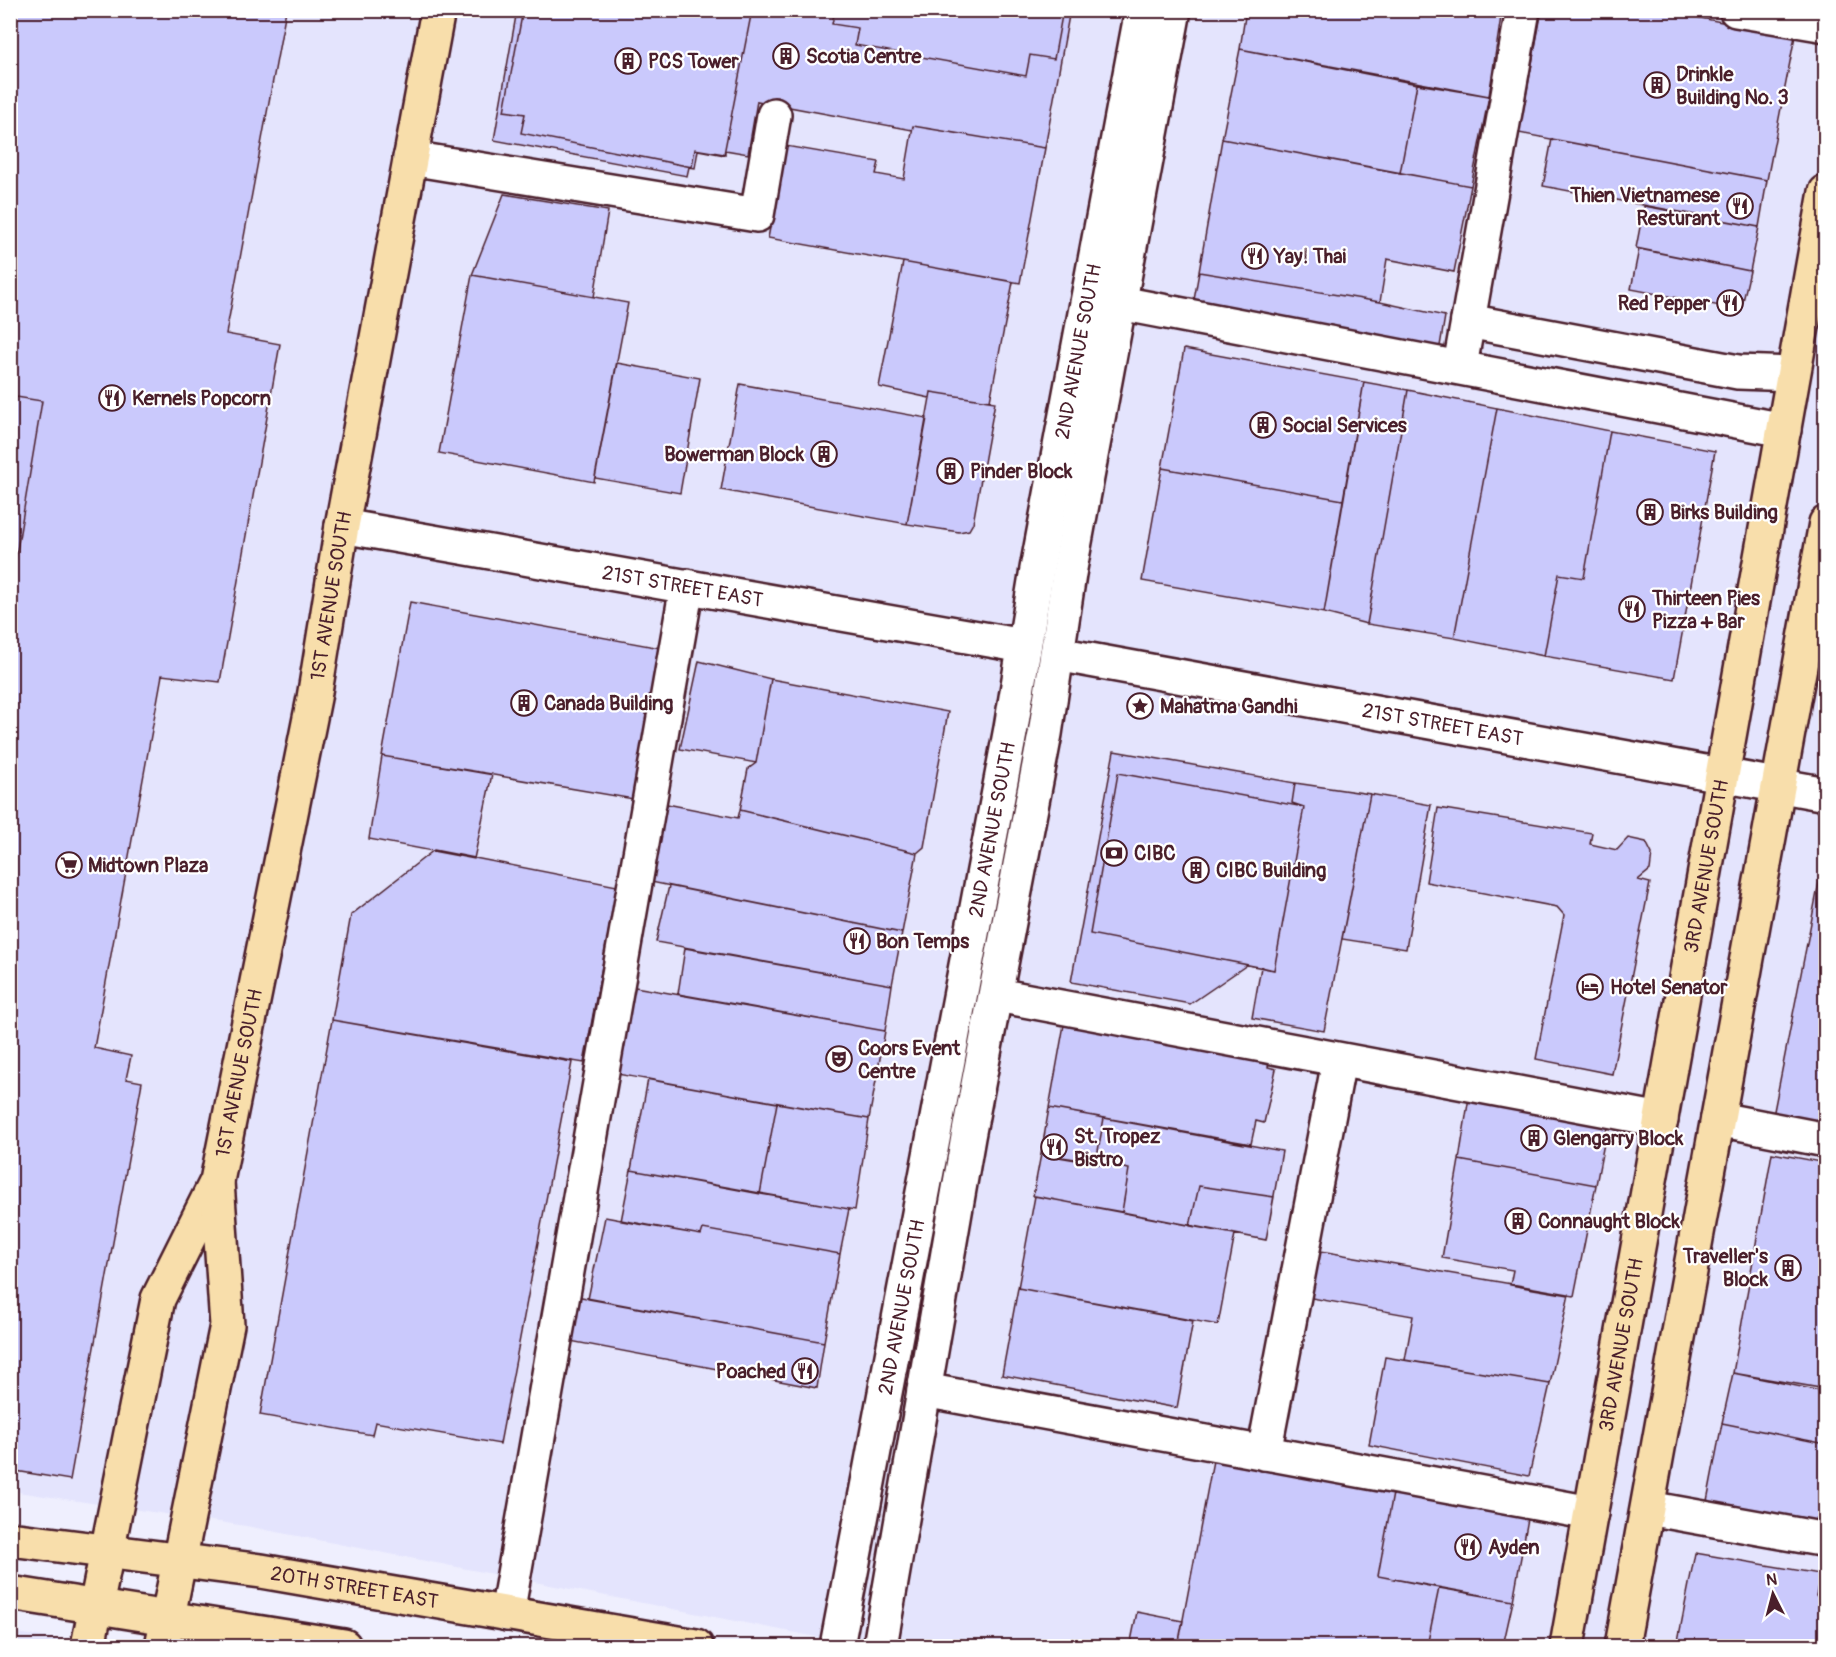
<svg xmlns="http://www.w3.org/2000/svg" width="1836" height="1657" viewBox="0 0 1836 1657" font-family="Pangolin,sans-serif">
	<rect width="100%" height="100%" fill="#efeffe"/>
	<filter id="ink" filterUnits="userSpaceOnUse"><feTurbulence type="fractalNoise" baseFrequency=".0167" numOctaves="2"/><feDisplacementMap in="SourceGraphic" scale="12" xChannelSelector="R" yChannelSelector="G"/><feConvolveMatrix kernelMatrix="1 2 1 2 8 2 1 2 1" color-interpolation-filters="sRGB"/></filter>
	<g filter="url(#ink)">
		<path fill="#e4e4fd" d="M11,11H1825V1646H863L246,1526L11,1491Z
			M11,1632L102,1646H11Z"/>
		<path fill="#cac9fc" stroke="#4a1f2b" stroke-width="1.5" d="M10,10H286L226,334L280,344L220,682L162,675L94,1048L131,1056L126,1079L142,1082L70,1480L10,1470Z
			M517,10H1070L1045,148L913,126L912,130L757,101L748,154L725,150V155L698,150L695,168L689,167L687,176L494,140Z
			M523,10H752L724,154L695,149L692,167L521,133L525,114L504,111Z
			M835,10H1063L1054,59L1030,55L1026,76L855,45L858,28L832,24Z
			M1246,10H1502L1489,96L1240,49Z
			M1542,10H1659L1795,36L1767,180L1519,133Z
			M1240,49L1417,84L1400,173L1222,139Z
			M1417,84L1489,96L1471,186L1400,173Z
			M913,126L1045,148L1020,283L768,238L786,146L879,162L876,174L904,179Z
			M1222,139L1471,186L1454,272L1387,259L1380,302L1199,272Z
			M1552,139L1767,180L1759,227L1543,186Z
			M504,194L608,211L594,297L472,275Z
			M1644,206L1759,227L1750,271L1636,248Z
			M1639,249L1750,271L1741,310L1631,289Z
			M903,262L1013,282L990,401L931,392L930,398L879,387Z
			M1199,272L1380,302L1445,316L1438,358L1192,311Z
			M472,275L628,303L594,482L439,453Z
			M1184,349L1364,382L1343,500L1162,468Z
			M617,363L700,378L680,493L595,478Z
			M1364,382L1408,390L1367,624L1324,613Z
			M740,384L927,418L907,524L721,490Z
			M1408,390L1497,408L1454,638L1367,624Z
			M931,392L995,402L973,523L969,530L959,532L907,524Z
			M10,396L42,401L13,574H10Z
			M1497,408L1610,431L1584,578L1559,574L1544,656L1454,638Z
			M1610,431L1715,451L1674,679L1544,656L1559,574L1584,578Z
			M1162,468L1343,500L1324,613L1142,581Z
			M410,602L666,649L639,800L382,756Z
			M699,661L771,679L756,763L680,749Z
			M771,679L948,712L924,847L917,853L740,810L748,769L756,763Z
			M1114,751L1295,783L1292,803L1304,807L1274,970L1247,965L1190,1004L1071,982Z
			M382,756L492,774L474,859L369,839Z
			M1118,773L1304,807L1274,970L1090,934Z
			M1295,783L1370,794L1324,1031L1252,1018L1261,967L1274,970L1304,807L1292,803Z
			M1370,794L1431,805L1406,949L1342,939Z
			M667,804L738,818L740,810L917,853L902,933L651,882Z
			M1438,808L1592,833L1590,844L1617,850L1628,838L1646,842L1652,854L1650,870L1638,880L1650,883L1612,1074L1536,1059L1564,915L1557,907L1426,882Z
			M434,850L617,886L584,1063L332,1020L351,915Z
			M1820,877L1826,878V1125L1773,1116Z
			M669,886L902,933L892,985L656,942Z
			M685,948L892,985L885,1031L678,994Z
			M635,987L885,1031L869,1119L617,1074Z
			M1065,1019L1270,1057L1268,1067L1276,1069L1264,1123L1256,1121L1251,1144L1049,1108Z
			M332,1020L572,1062L500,1444L375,1422L372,1435L260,1415Z
			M648,1079L777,1103L760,1194L631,1170Z
			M1470,1091L1609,1117L1596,1185L1459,1160Z
			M777,1103L869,1119L855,1210L760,1194Z
			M1049,1108L1104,1118L1096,1162L1041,1154Z
			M1104,1118L1282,1151L1266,1240L1122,1212L1129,1169L1096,1162Z
			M1772,1153L1826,1163V1389L1733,1373Z
			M1041,1154L1129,1169L1122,1212L1033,1196Z
			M1459,1160L1596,1185L1574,1296L1510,1285L1513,1270L1442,1258Z
			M631,1170L849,1209L840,1254L703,1229L701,1235L621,1221Z
			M1199,1186L1274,1197L1266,1240L1190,1226Z
			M1035,1196L1235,1234L1218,1325L1018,1288Z
			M605,1217L701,1235L703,1229L840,1254L824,1342L588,1299Z
			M1315,1250L1569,1294L1550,1384L1405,1360L1413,1316L1306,1297Z
			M1018,1288L1193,1321L1177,1408L1002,1375Z
			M576,1296L824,1342L817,1388L570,1341Z
			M1385,1357L1550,1384L1529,1476L1369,1445Z
			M1733,1373L1826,1392V1444L1722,1423Z
			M1722,1423L1826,1444V1530L1706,1506Z
			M1214,1455L1394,1488L1378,1576L1439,1588L1427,1646H1178Z
			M1394,1488L1529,1513L1513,1601L1378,1576Z
			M1695,1553L1820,1574L1816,1596L1826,1598L1822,1642L1807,1638L1805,1646H1677Z
			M1439,1588L1513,1601L1503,1646H1427Z
			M1137,1612L1183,1621L1178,1646H1130Z"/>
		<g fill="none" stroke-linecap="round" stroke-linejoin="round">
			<g stroke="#4a1f2b" stroke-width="38">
				<g id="minor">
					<path d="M1736,10L1826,25"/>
					<path d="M410,158L757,215L774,115"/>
					<path d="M1120,303L1784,430"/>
					<path d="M1468,321L1738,372L1793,374"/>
					<path d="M1460,366L1523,10"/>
					<path id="s1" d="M342,526L1024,646"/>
					<path id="s2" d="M1057,654L1826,794"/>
					<path d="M997,995L1661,1120"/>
					<path d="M1718,1119L1826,1140"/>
					<path d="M924,1390L1591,1513"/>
					<path d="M1264,1453L1339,1061"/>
					<path d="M1648,1508L1826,1540"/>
					<path d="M507,1614L687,586"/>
					<path id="s3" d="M837,1646L1011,728L1037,569L1142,10"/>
					<path d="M880,1646L968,1137L1045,734L1069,574L1174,10"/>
				</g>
			</g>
			<g stroke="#4a1f2b" stroke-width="38">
				<g id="major">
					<path id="s4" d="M10,1539L261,1571L696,1646"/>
					<path d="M10,1593L344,1646"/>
					<path id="s5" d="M88,1646L158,1299L217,1181L314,698L342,526L438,10"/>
					<path d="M162,1646L227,1325L217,1182"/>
					<path id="s6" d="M1567,1646L1826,192"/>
					<path d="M1622,1646L1826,523"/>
				</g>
			</g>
			<use href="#minor" stroke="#fff" stroke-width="33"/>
			<use href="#major" stroke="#f8deab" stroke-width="33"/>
		</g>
	</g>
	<defs>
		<g id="building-ring" transform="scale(1.35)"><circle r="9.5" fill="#fff" stroke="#4a1f2b" stroke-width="1.5"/><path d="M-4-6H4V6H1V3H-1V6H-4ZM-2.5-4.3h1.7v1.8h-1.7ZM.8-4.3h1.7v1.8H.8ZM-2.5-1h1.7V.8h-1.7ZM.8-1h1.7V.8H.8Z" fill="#4a1f2b"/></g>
		<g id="restaurant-ring" transform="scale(1.35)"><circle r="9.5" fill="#fff" stroke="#4a1f2b" stroke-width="1.5"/><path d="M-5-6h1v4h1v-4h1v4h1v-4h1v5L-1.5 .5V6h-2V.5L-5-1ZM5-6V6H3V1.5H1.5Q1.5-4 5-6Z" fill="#4a1f2b"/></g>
		<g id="sight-ring" transform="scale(1.35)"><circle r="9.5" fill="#fff" stroke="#4a1f2b" stroke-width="1.5"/><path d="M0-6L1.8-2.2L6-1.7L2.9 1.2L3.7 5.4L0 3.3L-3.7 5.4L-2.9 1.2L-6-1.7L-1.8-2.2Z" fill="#4a1f2b"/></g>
		<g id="bank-ring" transform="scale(1.35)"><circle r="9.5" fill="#fff" stroke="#4a1f2b" stroke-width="1.5"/><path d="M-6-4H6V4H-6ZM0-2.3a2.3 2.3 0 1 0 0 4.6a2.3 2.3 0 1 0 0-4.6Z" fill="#4a1f2b"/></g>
		<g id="supermarket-ring" transform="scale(1.35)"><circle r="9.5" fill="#fff" stroke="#4a1f2b" stroke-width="1.5"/><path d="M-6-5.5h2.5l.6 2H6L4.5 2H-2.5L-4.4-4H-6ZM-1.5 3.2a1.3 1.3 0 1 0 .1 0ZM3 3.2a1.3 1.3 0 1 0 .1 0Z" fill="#4a1f2b"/></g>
		<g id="hotel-ring" transform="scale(1.35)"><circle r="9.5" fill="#fff" stroke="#4a1f2b" stroke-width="1.5"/><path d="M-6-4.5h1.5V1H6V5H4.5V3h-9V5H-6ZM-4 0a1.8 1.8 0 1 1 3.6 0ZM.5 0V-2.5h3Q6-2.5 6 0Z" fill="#4a1f2b"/></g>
		<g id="theatre-ring" transform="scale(1.35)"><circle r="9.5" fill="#fff" stroke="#4a1f2b" stroke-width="1.5"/><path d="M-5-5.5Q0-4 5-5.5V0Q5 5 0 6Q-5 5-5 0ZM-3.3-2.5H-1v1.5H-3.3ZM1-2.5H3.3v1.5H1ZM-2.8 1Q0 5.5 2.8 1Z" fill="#4a1f2b"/></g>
	</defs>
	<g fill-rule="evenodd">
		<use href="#building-ring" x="786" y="56"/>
		<use href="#building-ring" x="628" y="61"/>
		<use href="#building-ring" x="1657" y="85"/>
		<use href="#restaurant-ring" x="1740" y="206"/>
		<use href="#restaurant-ring" x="1255" y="256"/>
		<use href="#restaurant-ring" x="1730" y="303"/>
		<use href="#restaurant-ring" x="112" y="398"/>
		<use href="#building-ring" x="1263" y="425"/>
		<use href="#building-ring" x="824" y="454"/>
		<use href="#building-ring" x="950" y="471"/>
		<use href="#building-ring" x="1650" y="512"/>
		<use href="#restaurant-ring" x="1632" y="609"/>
		<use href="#building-ring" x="524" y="703"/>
		<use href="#sight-ring" x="1140" y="706"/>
		<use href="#bank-ring" x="1114" y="853"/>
		<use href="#supermarket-ring" x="69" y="865"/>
		<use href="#building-ring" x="1196" y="870"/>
		<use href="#restaurant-ring" x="857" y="941"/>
		<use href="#hotel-ring" x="1590" y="987"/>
		<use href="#theatre-ring" x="839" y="1059"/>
		<use href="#building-ring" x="1534" y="1138"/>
		<use href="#restaurant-ring" x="1054" y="1147"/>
		<use href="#building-ring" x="1518" y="1221"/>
		<use href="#building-ring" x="1788" y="1268"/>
		<use href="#restaurant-ring" x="805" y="1371"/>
		<use href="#restaurant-ring" x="1468" y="1547"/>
	</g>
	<g text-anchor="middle" stroke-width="4.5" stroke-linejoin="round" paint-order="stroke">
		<g font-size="20" font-weight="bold" fill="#4a1f2b" stroke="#fff" text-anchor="start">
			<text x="806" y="63">Scotia Centre</text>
			<text x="648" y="68">PCS Tower</text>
			<text x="1676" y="81">Drinkle<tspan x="1676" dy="23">Building No. 3</tspan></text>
			<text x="1720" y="202" text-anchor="end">Thien Vietnamese<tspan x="1720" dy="23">Resturant</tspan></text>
			<text x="1274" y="263">Yay! Thai</text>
			<text x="1710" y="310" text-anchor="end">Red Pepper</text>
			<text x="132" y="405">Kernels Popcorn</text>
			<text x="1282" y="432">Social Services</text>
			<text x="804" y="461" text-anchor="end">Bowerman Block</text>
			<text x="970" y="478">Pinder Block</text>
			<text x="1670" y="519">Birks Building</text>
			<text x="1652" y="605">Thirteen Pies<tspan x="1652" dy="23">Pizza + Bar</tspan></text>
			<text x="544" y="710">Canada Building</text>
			<text x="1160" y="713">Mahatma Gandhi</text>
			<text x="1134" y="860">CIBC</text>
			<text x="88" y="872">Midtown Plaza</text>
			<text x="1216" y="877">CIBC Building</text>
			<text x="876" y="948">Bon Temps</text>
			<text x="1610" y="994">Hotel Senator</text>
			<text x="858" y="1055">Coors Event<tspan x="858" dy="23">Centre</tspan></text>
			<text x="1074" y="1143">St. Tropez<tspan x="1074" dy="23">Bistro</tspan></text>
			<text x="1553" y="1145">Glengarry Block</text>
			<text x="1538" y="1228">Connaught Block</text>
			<text x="1768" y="1263" text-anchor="end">Traveller's<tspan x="1768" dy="23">Block</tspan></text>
			<text x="786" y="1378" text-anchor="end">Poached</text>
			<text x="1488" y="1554">Ayden</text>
		</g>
		<g font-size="20" fill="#4a1f2b" stroke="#fff">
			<text dy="7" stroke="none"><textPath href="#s3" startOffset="1317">2ND AVENUE SOUTH</textPath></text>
			<text dy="7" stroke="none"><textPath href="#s1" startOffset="346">21ST STREET EAST</textPath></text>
			<text dy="7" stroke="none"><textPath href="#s5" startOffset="1082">1ST AVENUE SOUTH</textPath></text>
			<text dy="7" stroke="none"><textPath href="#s2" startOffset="392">21ST STREET EAST</textPath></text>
			<text dy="7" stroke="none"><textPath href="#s3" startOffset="831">2ND AVENUE SOUTH</textPath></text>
			<text dy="7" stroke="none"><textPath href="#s6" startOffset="792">3RD AVENUE SOUTH</textPath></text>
			<text dy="7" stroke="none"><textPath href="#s5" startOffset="596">1ST AVENUE SOUTH</textPath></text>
			<text dy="7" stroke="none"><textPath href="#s3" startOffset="345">2ND AVENUE SOUTH</textPath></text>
			<text dy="7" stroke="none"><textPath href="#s6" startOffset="306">3RD AVENUE SOUTH</textPath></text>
			<text dy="7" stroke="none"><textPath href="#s4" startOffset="348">20TH STREET EAST</textPath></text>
		</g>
	</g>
	<rect width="1836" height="1657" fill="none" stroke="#fff" stroke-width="36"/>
	<rect x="18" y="18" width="1800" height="1621" fill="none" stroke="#4a1f2b" stroke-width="2" filter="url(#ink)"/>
	<g transform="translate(1773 1594) rotate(354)" stroke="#ffffff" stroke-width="4.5" paint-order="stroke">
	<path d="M0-4.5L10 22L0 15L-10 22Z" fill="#4a1f2b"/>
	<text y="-9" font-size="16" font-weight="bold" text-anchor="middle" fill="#4a1f2b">N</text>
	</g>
</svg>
